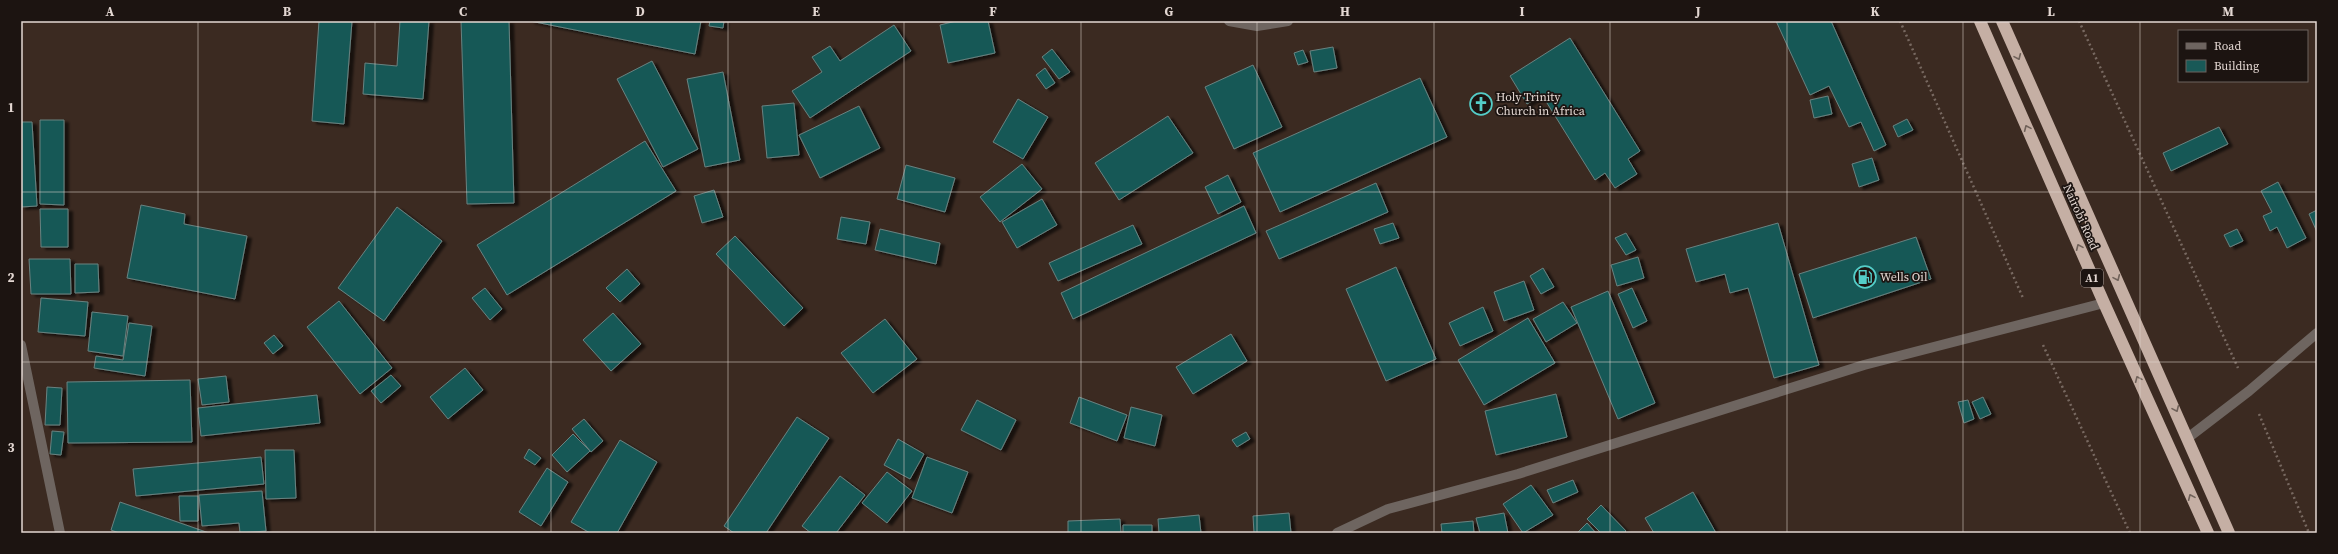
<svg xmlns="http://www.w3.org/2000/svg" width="2338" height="554" viewBox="0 0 2338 554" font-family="'Source Serif 4',serif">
	<defs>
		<filter id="shadow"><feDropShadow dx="4.5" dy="2.5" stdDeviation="1" flood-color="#0009"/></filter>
	</defs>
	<rect width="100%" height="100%" fill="#3b2a21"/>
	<path fill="#195957" stroke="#688280" filter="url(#shadow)" d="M319,21H352L344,124L312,121Z
		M400,21H429L423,99L363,94L365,63L397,66Z
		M461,21H509L514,203L467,204Z
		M530,21H701L695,54Z
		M710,21H724L723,28L709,26Z
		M956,21H988L995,53L948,63L940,25Z
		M1776,21H1831L1886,145L1874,151L1861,122L1849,127L1829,86L1810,95Z
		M894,25L911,51L810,118L792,91L822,72L812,57L830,46L840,61Z
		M1570,38L1640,151L1628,159L1637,174L1615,188L1605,173L1595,180L1542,95L1527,104L1510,76Z
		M1333,47L1337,68L1314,72L1310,51Z
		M1052,49L1070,72L1059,79L1042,57Z
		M1303,50L1308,62L1298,65L1294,53Z
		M652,61L698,149L663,167L617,79Z
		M1253,65L1282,127L1234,149L1205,87Z
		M1045,68L1055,83L1046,89L1036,75Z
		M723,72L740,160L705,167L687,79Z
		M1420,78L1447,137L1280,212L1253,153Z
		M1828,96L1832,114L1814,118L1810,100Z
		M1018,99L1048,117L1023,159L993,142Z
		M794,103L799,155L767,158L762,106Z
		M859,106L880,148L820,178L799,135Z
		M1168,116L1193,153L1119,200L1095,163Z
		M1907,119L1913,130L1898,137L1893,126Z
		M40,120H64V205L40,204Z
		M21,122H32L37,206L21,207Z
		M2219,127L2228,144L2171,171L2163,153Z
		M645,141L676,191L507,295L477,245Z
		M1872,158L1879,180L1859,187L1852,164Z
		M1022,164L1042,189L1000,222L980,197Z
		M906,165L955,178L945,212L897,199Z
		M1228,175L1241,202L1218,214L1205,187Z
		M2278,182L2306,238L2287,248L2277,227L2270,231L2263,216L2272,212L2261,191Z
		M1376,183L1388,212L1279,259L1266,231Z
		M714,190L723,217L702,223L694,196Z
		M1042,199L1057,225L1017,248L1002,222Z
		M141,205L185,214L184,224L247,236L235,299L127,278Z
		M1244,206L1256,233L1073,319L1061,293Z
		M397,207L442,241L384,321L338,288Z
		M40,209H68V247H41Z
		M2317,210V232L2309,214Z
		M841,217L870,222L866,244L837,239Z
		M1393,223L1399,238L1380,244L1374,229Z
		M1778,223L1819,365L1774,378L1748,288L1730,293L1725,274L1696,282L1686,249Z
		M1133,225L1142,244L1058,281L1049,263Z
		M880,229L940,243L936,264L875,250Z
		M2237,229L2243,241L2230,247L2224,235Z
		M1626,233L1636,250L1626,255L1615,238Z
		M735,236L803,308L784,326L716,254Z
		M1916,237L1931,279L1813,318L1799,274Z
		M1638,257L1644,278L1617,286L1611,265Z
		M29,259H70L71,294H31Z
		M75,264H98L99,292L75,293Z
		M1396,267L1436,359L1386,381L1346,289Z
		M1543,268L1554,287L1541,294L1530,276Z
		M627,269L640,284L620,302L606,288Z
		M1524,281L1534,310L1504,321L1494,292Z
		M485,288L502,309L490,320L472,298Z
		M1632,288L1647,321L1633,328L1618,294Z
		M1608,291L1655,403L1618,419L1571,307Z
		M41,298L88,302L85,336L38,332Z
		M339,301L392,368L360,394L307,327Z
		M1563,302L1577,323L1546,342L1533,319Z
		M1483,307L1493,331L1460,346L1449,323Z
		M92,312L128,316L123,356L88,351Z
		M613,313L641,344L611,371L583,340Z
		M1528,318L1555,363L1484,405L1458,360Z
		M885,319L917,359L873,393L841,353Z
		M129,323L152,326L145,376L94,368L96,356L123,360Z
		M1231,334L1247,361L1193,394L1176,367Z
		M274,335L283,346L273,354L264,343Z
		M465,368L483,390L448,419L430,397Z
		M391,375L401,386L381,403L371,391Z
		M226,376L229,402L202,405L198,379Z
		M190,380L192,442L68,443L67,382Z
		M47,387L62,388L60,425H45Z
		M1556,394L1567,437L1496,455L1485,411Z
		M317,395L320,423L201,436L198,408Z
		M1079,397L1127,415L1117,441L1070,423Z
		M1983,397L1991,414L1980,419L1972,402Z
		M977,400L1016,420L1001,450L961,430Z
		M1968,400L1974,419L1964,423L1958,402Z
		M1131,407L1162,415L1155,446L1124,438Z
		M797,417L829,438L766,533H734L724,526Z
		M584,419L603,441L591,452L572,429Z
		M52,431L64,432L61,455L50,454Z
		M1246,432L1250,439L1237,447L1232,440Z
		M573,434L590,451L567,472L552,455Z
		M898,439L924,454L910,479L884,465Z
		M620,440L657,462L617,533H590L571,522Z
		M529,449L541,458L535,465L524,458Z
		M265,450H294L296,498L266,499Z
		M261,457L264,484L136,496L133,469Z
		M927,457L968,472L952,513L912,498Z
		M547,468L568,482L541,526L519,512Z
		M887,472L912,491L887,523L862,503Z
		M840,476L865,495L836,533H811L802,526Z
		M1573,480L1578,492L1553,503L1547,490Z
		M1531,485L1553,515L1523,533L1503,504Z
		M262,491L266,531L240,533L239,523L202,526L199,495Z
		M1693,492L1716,533H1654L1645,518Z
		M179,496H198V521H180Z
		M120,502L209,533H119L111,530Z
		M1601,505L1626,531L1624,533H1601L1587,519Z
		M1289,513L1291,533H1254L1253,516Z
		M1504,513L1508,533H1480L1476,518Z
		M1199,515L1201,533H1159L1158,519Z
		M1120,519L1121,533H1068V521Z
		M1473,521L1474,533H1442L1441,524Z
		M1587,523L1596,533H1577Z
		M1123,525H1152V533H1123Z"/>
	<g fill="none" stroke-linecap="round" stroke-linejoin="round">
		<path stroke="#786961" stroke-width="2.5" stroke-dasharray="2 3" stroke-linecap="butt" d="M1900,21L2023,298
			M2079,21L2238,368
			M2043,345L2130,533
			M2259,414L2309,533"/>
		<path stroke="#6e6560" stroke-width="10" d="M1229,21L1257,26L1288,21
			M21,345L60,533
			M2189,437L2249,391L2317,333
			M1337,533L1388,509L1518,474L1864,365L2104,303"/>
		<path stroke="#c5afa4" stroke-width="12" d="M1980,21L2104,303L2208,533
			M2002,21L2229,533"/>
	</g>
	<defs><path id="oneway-chevron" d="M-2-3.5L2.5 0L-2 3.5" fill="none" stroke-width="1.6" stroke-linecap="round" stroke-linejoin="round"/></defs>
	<g stroke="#70625a">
		<use href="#oneway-chevron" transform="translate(2018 57) rotate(66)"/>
		<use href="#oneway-chevron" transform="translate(2027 128) rotate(-114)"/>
		<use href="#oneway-chevron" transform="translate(2079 247) rotate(-114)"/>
		<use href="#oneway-chevron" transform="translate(2117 278) rotate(66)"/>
		<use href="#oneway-chevron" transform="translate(2138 379) rotate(-114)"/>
		<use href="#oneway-chevron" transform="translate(2176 409) rotate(66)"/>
		<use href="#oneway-chevron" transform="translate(2191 497) rotate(-114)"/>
	</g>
	<path fill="none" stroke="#e3d7d2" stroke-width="1" stroke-opacity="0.55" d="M198,21V533M375,21V533M551,21V533M728,21V533M904,21V533M1081,21V533M1257,21V533M1434,21V533M1610,21V533M1787,21V533M1963,21V533M2140,21V533M21,192H2317M21,362H2317"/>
	<defs>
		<g id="church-ring" transform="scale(1.15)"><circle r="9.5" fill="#1c1411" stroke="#54cdc8" stroke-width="1.5"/><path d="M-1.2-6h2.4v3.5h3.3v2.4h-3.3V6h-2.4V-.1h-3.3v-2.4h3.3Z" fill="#54cdc8"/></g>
		<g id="fuel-ring" transform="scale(1.15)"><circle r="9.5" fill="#1c1411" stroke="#54cdc8" stroke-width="1.5"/><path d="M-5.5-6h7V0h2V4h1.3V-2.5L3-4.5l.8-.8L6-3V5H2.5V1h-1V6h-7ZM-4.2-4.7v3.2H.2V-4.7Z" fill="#54cdc8"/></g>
	</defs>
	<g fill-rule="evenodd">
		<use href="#church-ring" x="1481" y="104"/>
		<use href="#fuel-ring" x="1865" y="277"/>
	</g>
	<g text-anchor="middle" stroke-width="3.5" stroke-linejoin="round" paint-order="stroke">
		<rect fill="#1c1411" stroke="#a79c98" stroke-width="1" x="2081" y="269" width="22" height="18" rx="3"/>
		<g font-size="11" font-weight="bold" fill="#e3d7d2">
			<text x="2092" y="282">A1</text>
		</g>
		<g font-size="12" fill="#e3d7d2" stroke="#1c1411" text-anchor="start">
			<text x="1496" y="101">Holy Trinity<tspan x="1496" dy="14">Church in Africa</tspan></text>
			<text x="1880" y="281">Wells Oil</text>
		</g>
		<g font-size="12" fill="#e3d7d2" stroke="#1c1411">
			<text transform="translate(2081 217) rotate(66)" y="4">Nairobi Road</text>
		</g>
	</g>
	<rect width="2338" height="554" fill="none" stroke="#1c1411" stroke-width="44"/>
	<rect x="2178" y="30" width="130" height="52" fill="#1c1411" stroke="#6c625e"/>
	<rect x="2186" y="43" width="20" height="6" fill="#6e6560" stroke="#6c625e"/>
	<text x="2214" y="50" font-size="12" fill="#e3d7d2">Road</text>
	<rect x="2186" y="60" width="20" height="12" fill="#195957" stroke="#6c625e"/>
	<text x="2214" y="70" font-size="12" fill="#e3d7d2">Building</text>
	<rect x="22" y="22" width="2294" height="510" fill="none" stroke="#e3d7d2" stroke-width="1.5"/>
	<g font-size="13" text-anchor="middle" font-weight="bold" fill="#e3d7d2">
		<text x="110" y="16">A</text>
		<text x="287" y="16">B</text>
		<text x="463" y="16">C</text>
		<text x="640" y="16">D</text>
		<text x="816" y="16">E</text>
		<text x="993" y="16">F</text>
		<text x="1169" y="16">G</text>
		<text x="1345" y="16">H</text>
		<text x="1522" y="16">I</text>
		<text x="1698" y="16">J</text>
		<text x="1875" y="16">K</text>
		<text x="2051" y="16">L</text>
		<text x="2228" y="16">M</text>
		<text x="11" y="112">1</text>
		<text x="11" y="282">2</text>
		<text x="11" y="452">3</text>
	</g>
</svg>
